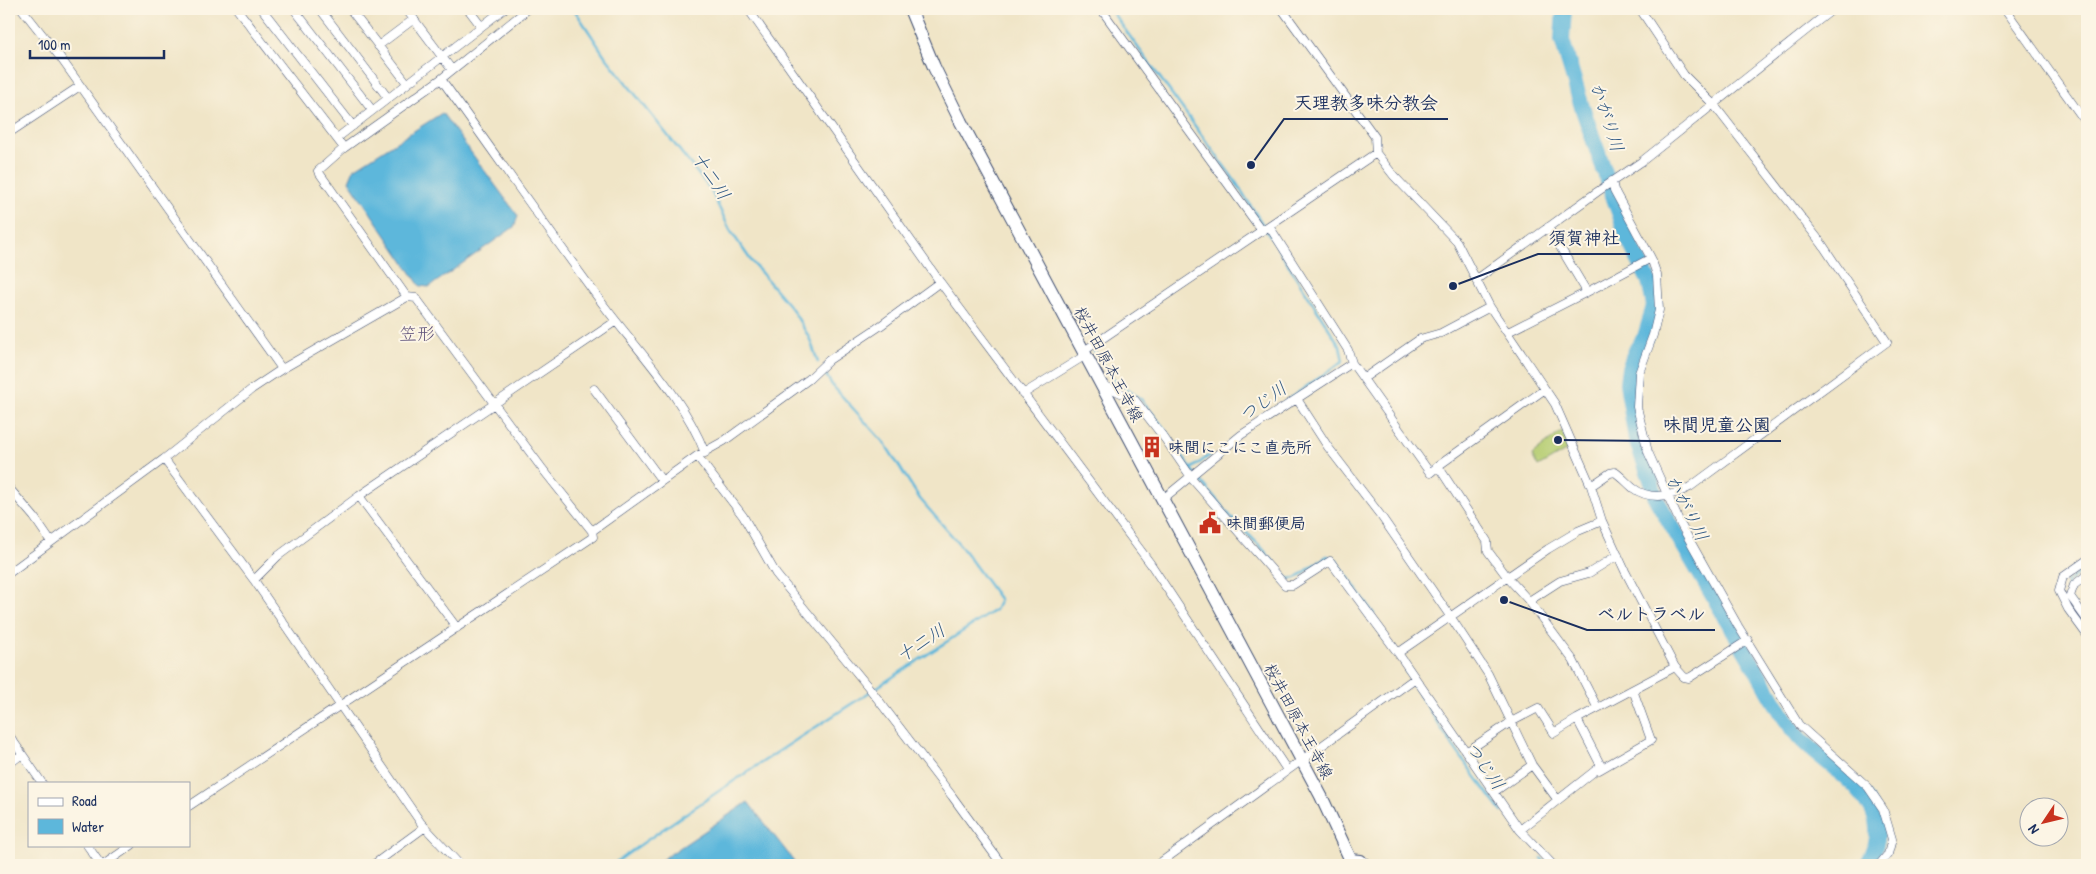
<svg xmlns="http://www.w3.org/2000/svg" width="2096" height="874" viewBox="0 0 2096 874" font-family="'Patrick Hand','Klee One',sans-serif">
	<rect width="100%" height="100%" fill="#fcf5e5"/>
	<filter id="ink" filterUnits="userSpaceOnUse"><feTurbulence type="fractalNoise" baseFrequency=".02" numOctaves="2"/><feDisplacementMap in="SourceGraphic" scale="10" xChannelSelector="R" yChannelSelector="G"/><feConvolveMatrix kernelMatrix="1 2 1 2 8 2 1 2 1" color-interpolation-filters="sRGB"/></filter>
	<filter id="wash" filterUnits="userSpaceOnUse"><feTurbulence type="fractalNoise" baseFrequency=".0096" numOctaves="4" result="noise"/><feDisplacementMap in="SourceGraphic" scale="20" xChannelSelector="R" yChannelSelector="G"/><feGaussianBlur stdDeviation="1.12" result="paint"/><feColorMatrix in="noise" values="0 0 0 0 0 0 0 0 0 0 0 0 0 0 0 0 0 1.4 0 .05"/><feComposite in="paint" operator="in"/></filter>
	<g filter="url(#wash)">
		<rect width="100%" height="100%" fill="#f0e5c7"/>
		<path fill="#b6cd72" stroke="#687e68" d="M1562,431L1569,449L1538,467L1532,455Z"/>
		<path fill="#5db7db" stroke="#3c739c" d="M442,113L518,216L514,227L429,287L420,286L349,181L354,169Z
			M748,802L797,865H654Z"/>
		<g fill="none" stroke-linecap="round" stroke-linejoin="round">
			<path stroke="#5db7db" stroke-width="2.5" d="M574,9L605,56L710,189L730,230L752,262L792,309L809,337L818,362
				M1110,9L1235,181L1340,346L1343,361L1273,410
				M9,12L12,25L11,40L9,41
				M1094,351L1115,381L1141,399L1164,428L1191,469L1231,517L1262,548L1288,579L1296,578L1327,556L1336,560L1374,614
				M1191,469L1210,455
				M2068,593L2067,582L2087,567
				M1406,671C1433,721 1468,767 1502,812
				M1541,858L1547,865
				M612,865C736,776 867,695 995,610L1000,600L960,545L920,499L885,444L832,385L823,370"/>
			<path stroke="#5db7db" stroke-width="16" d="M1564,9L1562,40L1582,107L1629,241L1649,281L1654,306L1645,337L1636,350L1629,369L1627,383L1636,440L1651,480L1656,499L1784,717C1791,726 1797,737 1806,744C1841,776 1902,808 1867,865"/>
		</g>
	</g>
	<g filter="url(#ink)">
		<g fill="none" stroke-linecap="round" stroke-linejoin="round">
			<g stroke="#3b4a6e" stroke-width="9">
				<path id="minor" d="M22,9L60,57L282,369
					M237,9L344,148
					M262,9L353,126
					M294,9L372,110
					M320,9L388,98
					M350,9L407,83
					M406,9L452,70
					M468,9L481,26
					M748,9L940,282L1150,563L1287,770
					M1101,9L1262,231
					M1282,9L1375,137L1376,153L1394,176L1457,242L1490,307L1555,404L1591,486L1602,521L1625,571L1675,667L1684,677L1689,678L1748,640
					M2005,9L2087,124
					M378,46L414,19
					M441,79C496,155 549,232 605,307C640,353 684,398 705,453
					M9,133L80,86
					M337,138L504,9
					M1612,181L1614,190L1651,258L1657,275L1659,310L1653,335L1639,373L1637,407L1648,452L1681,525L1738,626L1799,725L1868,787L1883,809L1892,839L1888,854L1879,865
					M1269,226L1348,350L1352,363L1430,473L1438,466L1487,541L1488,551L1508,578L1529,601L1573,660L1597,707
					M1477,279L1597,192L1641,162L1833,9
					M1587,292L1651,258
					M407,297L318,171L344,148L441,79L528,9
					M1508,332L1587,292L1548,227
					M1364,378L1420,339L1441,333L1490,307
					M1101,384L1134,399L1165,439L1193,480L1285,585H1293L1330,561L1398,653L1520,830L1553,865
					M594,389L662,481
					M1023,394L1081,358L1087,349L1376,153
					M1297,399L1328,447L1381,516L1450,616L1488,674L1532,765L1557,799
					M697,456L743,516L776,574L870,689L952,796L1002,865
					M164,459L254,580L421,823L460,865
					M1438,466L1545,389
					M1591,486L1610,473L1615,472C1622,477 1627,483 1633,488C1650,501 1673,496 1690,487L1887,342L1822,244L1714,105L1684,75L1640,9
					M9,488L34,517L51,542
					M1163,499L1241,435L1352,363
					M592,531L697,456L724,441L809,379L829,360L880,326L940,282
					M2087,560L2063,577L2059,591L2068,609L2087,635
					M9,573L164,459L252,389L282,369L407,297L416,298L541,467L592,531L593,537L189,806
					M2087,575L2074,585L2070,596L2087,620
					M254,580L278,556L359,496
					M1529,601L1560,581L1589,573L1618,555
					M457,628L359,496L616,321
					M1398,653L1548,549L1578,531L1602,521
					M9,735L42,783
					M1466,752L1511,722L1538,708L1554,733L1577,719
					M9,764L22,754
					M1599,770L1651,740L1633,690
					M1494,792L1532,765
					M1520,830L1601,766L1577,719L1675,667
					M87,845L101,865
					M103,865L132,845
					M373,865L425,827
					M1157,865L1414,679"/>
			</g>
			<g stroke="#3b4a6e" stroke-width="12">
				<path id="tertiary" d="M1350,859L1361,860L1366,865"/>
			</g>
			<g stroke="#3b4a6e" stroke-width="14">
				<path id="primary" d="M910,9L934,67L961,122L1321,796L1353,865"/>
			</g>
			<use href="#minor" stroke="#fff" stroke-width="8"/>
			<use href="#tertiary" stroke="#fff" stroke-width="10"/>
			<use href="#primary" stroke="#fff" stroke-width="12"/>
		</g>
	</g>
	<defs>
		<g id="building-bare" transform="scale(1.725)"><path d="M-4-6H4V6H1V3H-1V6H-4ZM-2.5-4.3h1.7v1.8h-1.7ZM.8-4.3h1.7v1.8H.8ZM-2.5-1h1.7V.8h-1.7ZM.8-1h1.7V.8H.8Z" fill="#c8321e" stroke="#fcf5e5" stroke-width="2.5" paint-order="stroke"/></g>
		<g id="civic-bare" transform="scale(1.725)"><path d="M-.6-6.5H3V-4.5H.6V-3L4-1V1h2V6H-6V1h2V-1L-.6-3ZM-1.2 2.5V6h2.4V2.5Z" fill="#c8321e" stroke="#fcf5e5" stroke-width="2.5" paint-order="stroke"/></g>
	</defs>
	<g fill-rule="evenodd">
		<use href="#building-bare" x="1152" y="447"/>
		<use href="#civic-bare" x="1210" y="523"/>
	</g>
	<g text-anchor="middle" stroke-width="4" stroke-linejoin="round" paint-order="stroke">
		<g font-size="16" fill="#1b2f5e" stroke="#fcf5e5">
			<text transform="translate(1109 364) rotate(62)" y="6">桜井田原本王寺線</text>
			<text transform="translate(1299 721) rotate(62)" y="6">桜井田原本王寺線</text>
		</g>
		<g font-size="16" font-weight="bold" fill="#1b2f5e" stroke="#fcf5e5" text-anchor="start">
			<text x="1168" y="453">味間にこにこ直売所</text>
			<text x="1226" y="529">味間郵便局</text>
		</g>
		<g font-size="18" font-style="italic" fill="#2f5884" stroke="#fcf5e5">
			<text transform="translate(1607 117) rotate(72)" y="6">かがり川</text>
			<text transform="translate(711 176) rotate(56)" y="6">十二川</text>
			<text transform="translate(1263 402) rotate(-36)" y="6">つじ川</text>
			<text transform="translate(1687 508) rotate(63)" y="6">かがり川</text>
			<text transform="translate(921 643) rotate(-33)" y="6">十二川</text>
			<text transform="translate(1485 766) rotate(55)" y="6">つじ川</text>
		</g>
		<g font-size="18" fill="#5f527b" stroke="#fcf5e5">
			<text x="417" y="340">笠形</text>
		</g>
	</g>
	<path fill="none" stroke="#1b2f5e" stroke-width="2" d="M1251 165L1284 119H1448M1453 286L1538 254H1630M1558 440L1653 441H1781M1504 600L1587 630H1715"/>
	<g fill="#1b2f5e" stroke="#fcf5e5" stroke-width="2">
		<circle cx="1251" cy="165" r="5"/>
		<circle cx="1453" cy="286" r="5"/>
		<circle cx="1558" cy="440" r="5"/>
		<circle cx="1504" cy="600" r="5"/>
	</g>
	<g font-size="18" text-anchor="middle" font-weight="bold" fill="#1b2f5e" stroke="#fcf5e5" stroke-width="4" stroke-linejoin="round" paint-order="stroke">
		<text x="1366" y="109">天理教多味分教会</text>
		<text x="1584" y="244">須賀神社</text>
		<text x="1717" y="431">味間児童公園</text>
		<text x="1651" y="620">ベルトラベル</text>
	</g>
	<rect width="2096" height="874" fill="none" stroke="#fcf5e5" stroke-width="30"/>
	<rect x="28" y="782" width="162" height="65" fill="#fcf5e5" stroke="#a2a6af"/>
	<rect x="38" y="798" width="25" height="8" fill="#ffffff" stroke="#a2a6af"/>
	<text x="72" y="806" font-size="15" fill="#1b2f5e">Road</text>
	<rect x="38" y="819" width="25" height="15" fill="#5db7db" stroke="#a2a6af"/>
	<text x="72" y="832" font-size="15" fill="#1b2f5e">Water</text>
	<g transform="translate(2044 822) rotate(235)"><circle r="24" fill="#fcf5e5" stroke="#a2a6af"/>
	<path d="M0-4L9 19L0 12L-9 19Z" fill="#c8321e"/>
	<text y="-8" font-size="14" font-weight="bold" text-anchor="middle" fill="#1b2f5e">N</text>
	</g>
	<path d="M30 50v8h134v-8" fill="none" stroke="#1b2f5e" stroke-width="2.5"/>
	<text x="38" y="50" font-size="15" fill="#1b2f5e" stroke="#fcf5e5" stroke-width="4" paint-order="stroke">100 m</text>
</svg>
